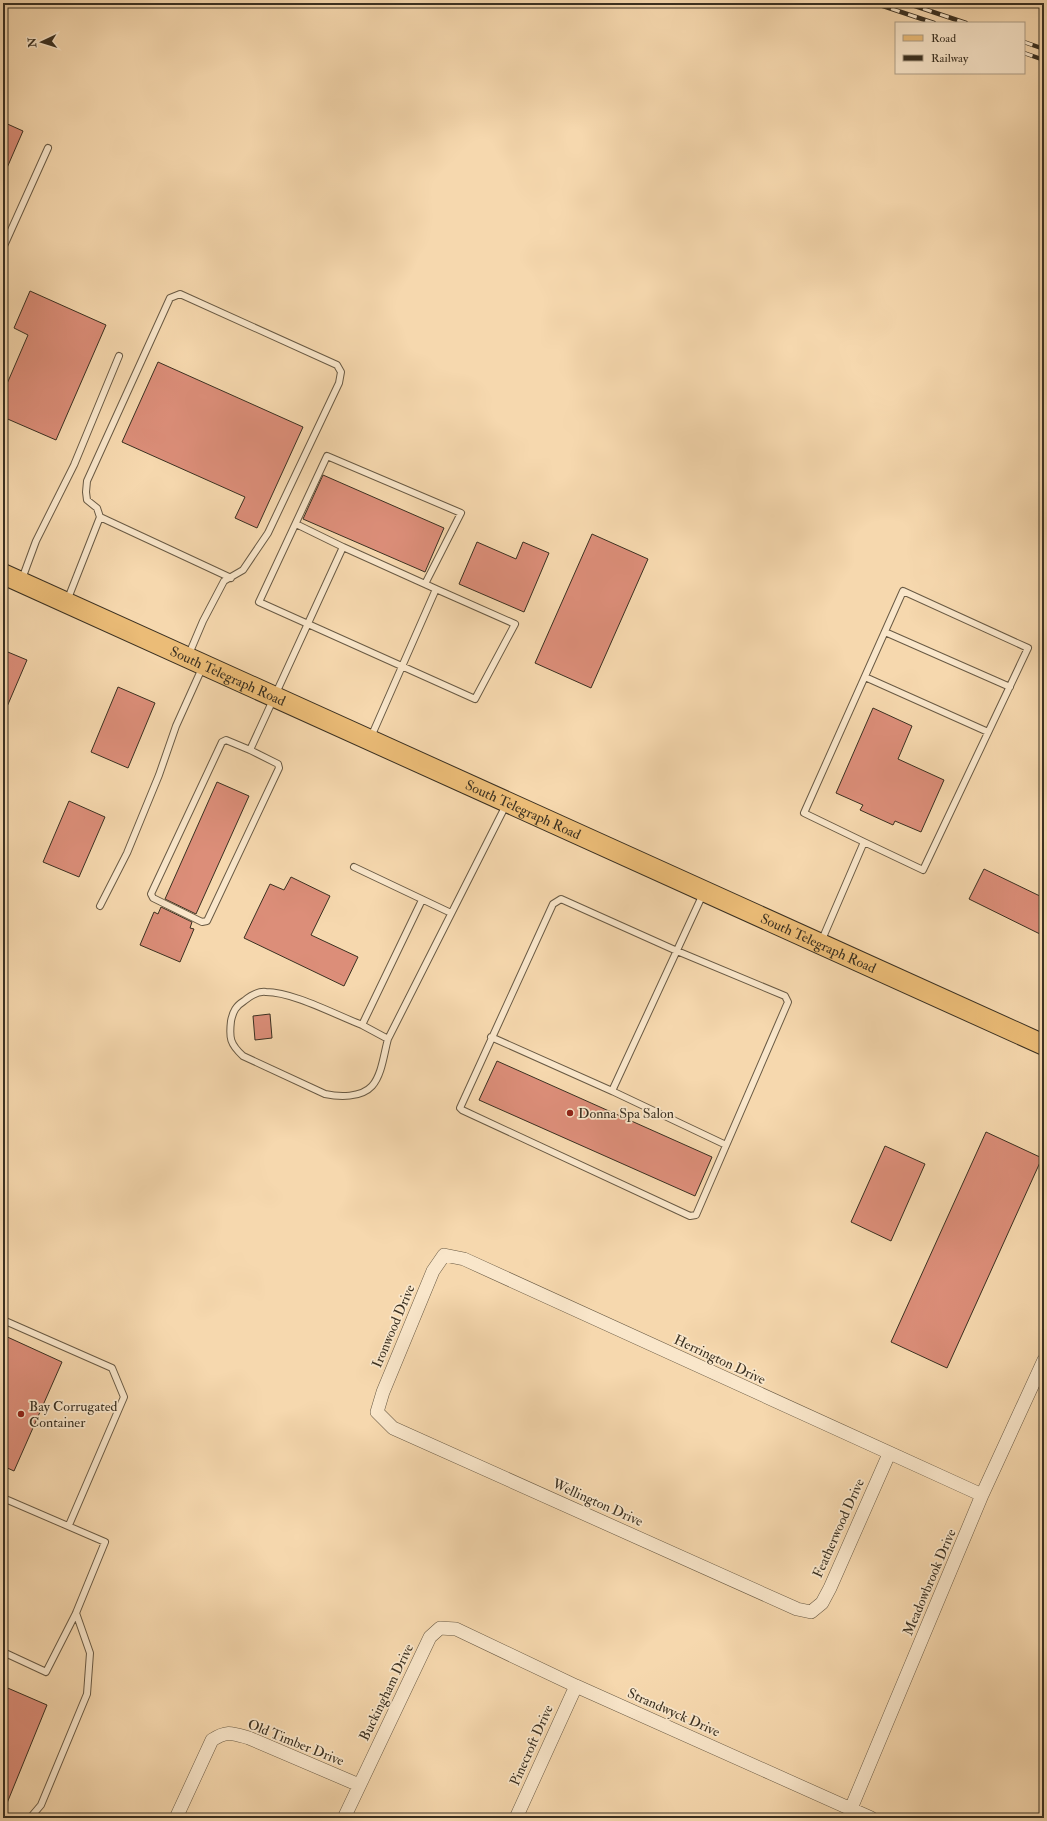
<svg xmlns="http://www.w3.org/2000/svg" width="1047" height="1821" viewBox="0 0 1047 1821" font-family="'IM FELL Double Pica',serif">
	<rect width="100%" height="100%" fill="#f6d8ae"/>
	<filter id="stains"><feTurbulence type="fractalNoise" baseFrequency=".005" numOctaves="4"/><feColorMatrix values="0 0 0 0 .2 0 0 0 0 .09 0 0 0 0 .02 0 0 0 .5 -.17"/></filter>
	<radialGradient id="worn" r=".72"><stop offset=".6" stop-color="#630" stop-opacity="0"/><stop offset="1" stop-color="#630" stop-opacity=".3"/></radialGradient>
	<path fill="#dc8e79" stroke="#3a3021" d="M3,122L23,131L3,177Z
		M30,291L106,325L56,440L3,417V393L28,335L14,328Z
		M158,362L303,427L257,528L235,518L245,497L122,442Z
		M323,475L444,528L425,572L303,519Z
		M592,534L648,559L591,688L535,663Z
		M477,542L516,559L523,542L549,553L524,612L459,584Z
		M3,650L27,660L3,716Z
		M118,687L155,703L128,768L91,752Z
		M873,708L912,726L898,759L944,780L921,832L895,821L893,825L860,810L863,805L836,793Z
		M217,782L249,796L196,914L165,899Z
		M69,801L105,817L79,877L43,862Z
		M984,869L1044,898V936L969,899Z
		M291,877L330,896L311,935L358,957L344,986L244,938L270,884L284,890Z
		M161,907L192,922L190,928L194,929L180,962L140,945L154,912L158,914Z
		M270,1014L272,1038L255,1040L253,1016Z
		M497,1061L712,1157L695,1196L479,1100Z
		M986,1132L1042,1158L947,1368L891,1342Z
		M885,1146L925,1164L891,1241L851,1222Z
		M3,1335L62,1362L14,1471L3,1466Z
		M3,1686L47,1705L3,1813Z"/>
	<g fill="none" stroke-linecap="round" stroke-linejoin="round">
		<g stroke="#695a44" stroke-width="8">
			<path id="lane" d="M3,248L48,148
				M100,517L231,578
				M296,524L343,547
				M22,579L36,541L74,465L119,356
				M425,584L461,513L327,456L259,602L475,699L515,624L436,589
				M67,601L100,517L97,508L87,500L86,492L87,481L170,298L180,294L337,365L341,372L339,383L268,533L243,570L224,581L203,621L189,654
				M885,632L1010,687
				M865,677L988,732
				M250,750L226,740L222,742L151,894L153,898L202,922L207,921L279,768L278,764L250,750L343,547L436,589L371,737
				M354,867L451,913
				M561,899L677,951L785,996L788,1002L696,1215L690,1216L462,1110L460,1108L553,904Z
				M422,900L362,1025L388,1039L506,805
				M100,906L127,853L159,775L176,726L203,666
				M821,942L864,842L804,813L903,591L1028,648L923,870L864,842
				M362,1025C336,1015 293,992 266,992C258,991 250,996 244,1001C236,1006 233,1011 231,1021C229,1038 230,1044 243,1056L325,1094C339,1097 361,1098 372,1086C382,1075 384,1053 388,1039
				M491,1037L612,1091L726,1145
				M612,1091L703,894
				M3,1320L112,1368L124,1397L69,1525
				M3,1498L105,1542L76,1613L46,1672L3,1652
				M30,1818L41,1805L87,1694L90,1653L76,1613"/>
		</g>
		<g stroke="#695a44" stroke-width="14">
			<path id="street" d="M889,1454L830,1588L822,1603L811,1612L797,1609L393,1428L377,1412L383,1392L433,1271L444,1255L464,1259L982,1495
				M176,1818L212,1740C227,1730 232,1733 249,1738L359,1785
				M344,1818L430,1637L440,1628L456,1629L576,1686L871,1818
				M516,1818L576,1686
				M847,1818L982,1495L1044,1360"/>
		</g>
		<g stroke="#3a3021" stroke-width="22">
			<g id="primary">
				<path id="s1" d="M3,574L1044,1045"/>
			</g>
		</g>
		<use href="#lane" stroke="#f9e6ca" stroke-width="6"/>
		<use href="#street" stroke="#f9e6ca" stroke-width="13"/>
		<use href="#primary" stroke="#ebbc77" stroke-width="20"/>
		<g stroke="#3a3021" stroke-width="4.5">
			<path id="rail" d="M874,3L934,23
				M906,3L966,23
				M1024,42L1044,49
				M1024,53L1044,60"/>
		</g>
		<use href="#rail" stroke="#f9e6ca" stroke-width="3" stroke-dasharray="9" stroke-linecap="butt"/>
	</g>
	<g fill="#8f2418" stroke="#f9e6ca" stroke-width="1.5">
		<circle cx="570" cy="1113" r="4"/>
		<circle cx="21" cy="1414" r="4"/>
	</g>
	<g text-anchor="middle" stroke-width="3.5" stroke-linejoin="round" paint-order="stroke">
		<g font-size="14" fill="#3a3021" stroke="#f9e6ca">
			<text dy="5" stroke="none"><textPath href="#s1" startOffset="247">South Telegraph Road</textPath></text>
			<text dy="5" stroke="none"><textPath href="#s1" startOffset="571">South Telegraph Road</textPath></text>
			<text dy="5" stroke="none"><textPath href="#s1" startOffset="895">South Telegraph Road</textPath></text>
			<text transform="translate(393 1326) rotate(-67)" y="5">Ironwood Drive</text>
			<text transform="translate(720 1359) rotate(25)" y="5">Herrington Drive</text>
			<text transform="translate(598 1502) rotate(24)" y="5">Wellington Drive</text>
			<text transform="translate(838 1528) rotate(-66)" y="5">Featherwood Drive</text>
			<text transform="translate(929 1582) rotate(-67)" y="5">Meadowbrook Drive</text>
			<text transform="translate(386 1692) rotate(-64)" y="5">Buckingham Drive</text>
			<text transform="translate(674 1712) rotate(24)" y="5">Strandwyck Drive</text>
			<text transform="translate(296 1742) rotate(22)" y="5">Old Timber Drive</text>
			<text transform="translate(531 1745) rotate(-66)" y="5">Pinecroft Drive</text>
		</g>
		<g font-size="14" fill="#3a3021" stroke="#f9e6ca" text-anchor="start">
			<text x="578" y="1118">Donna Spa Salon</text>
			<text x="29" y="1411">Bay Corrugated<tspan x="29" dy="16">Container</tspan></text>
		</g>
	</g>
	<rect width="1047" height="1821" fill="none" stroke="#f6d8ae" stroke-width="16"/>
	<rect x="4" y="4" width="1039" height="1813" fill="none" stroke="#3a3021" stroke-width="2"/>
	<rect x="8" y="8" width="1031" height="1805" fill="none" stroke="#3a3021"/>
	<rect x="895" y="22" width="130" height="52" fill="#f9e6ca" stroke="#ad9d86"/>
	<rect x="903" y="35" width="20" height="6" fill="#ebbc77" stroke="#ad9d86"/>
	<text x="931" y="42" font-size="12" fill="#3a3021">Road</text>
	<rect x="903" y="55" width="20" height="6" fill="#3a3021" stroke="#ad9d86"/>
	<text x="931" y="62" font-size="12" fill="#3a3021">Railway</text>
	<g transform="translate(42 42) rotate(266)" stroke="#f9e6ca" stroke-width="3" paint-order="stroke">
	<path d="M0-3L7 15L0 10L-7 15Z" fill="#3a3021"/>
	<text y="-6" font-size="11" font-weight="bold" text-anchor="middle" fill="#3a3021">N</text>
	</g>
	<rect width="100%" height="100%" filter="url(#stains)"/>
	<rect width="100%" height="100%" fill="url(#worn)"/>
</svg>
